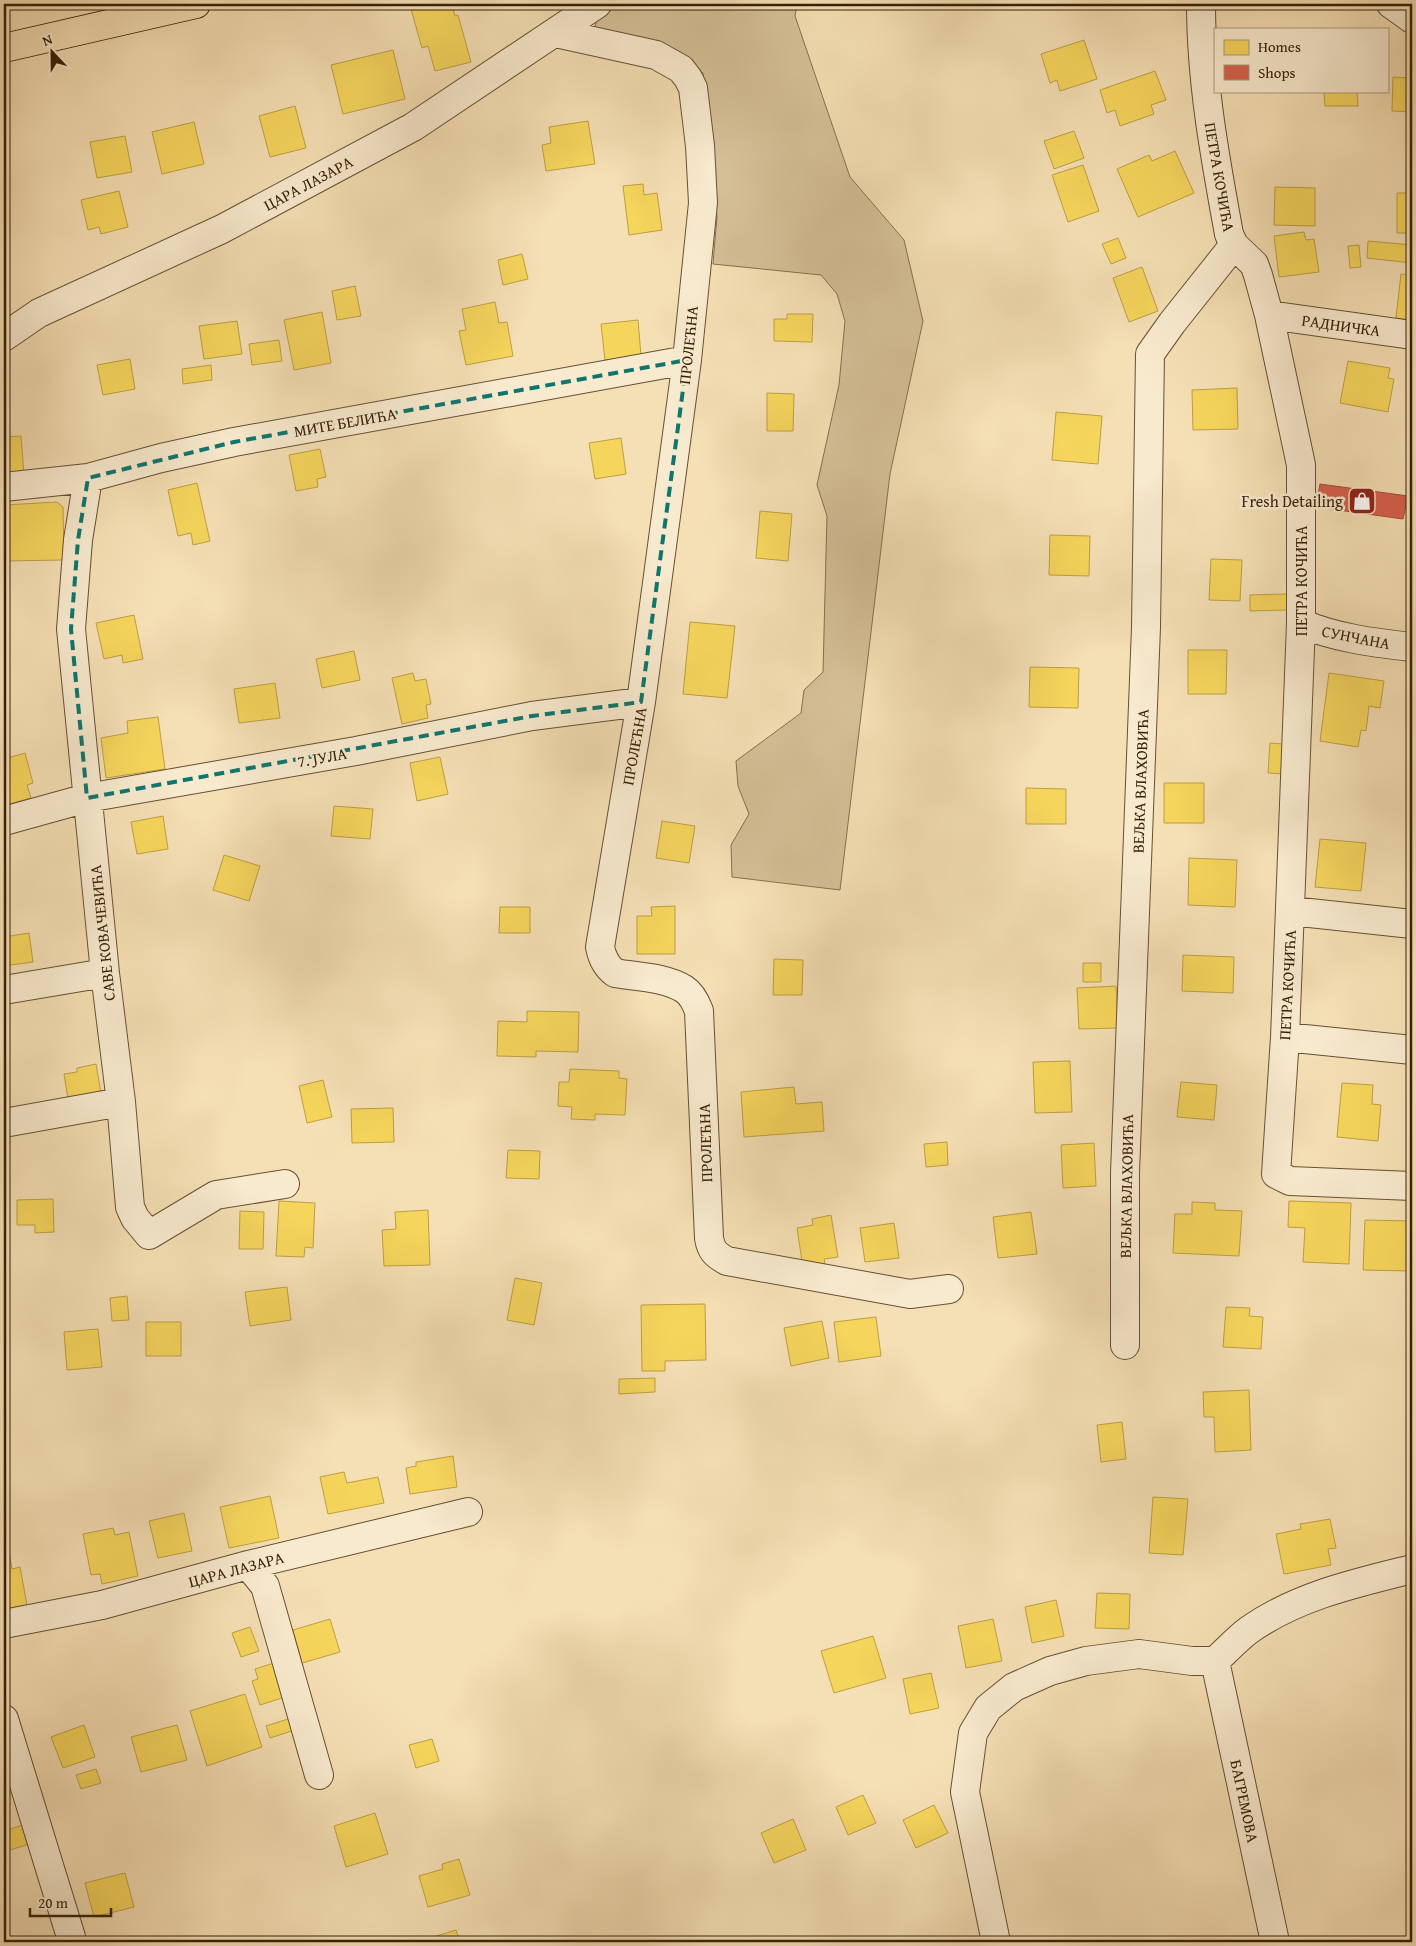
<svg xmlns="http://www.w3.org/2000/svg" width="1416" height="1946" viewBox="0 0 1416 1946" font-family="'Gentium Book Plus',serif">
	<rect width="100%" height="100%" fill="#f5dfb4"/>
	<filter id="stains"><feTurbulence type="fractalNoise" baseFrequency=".004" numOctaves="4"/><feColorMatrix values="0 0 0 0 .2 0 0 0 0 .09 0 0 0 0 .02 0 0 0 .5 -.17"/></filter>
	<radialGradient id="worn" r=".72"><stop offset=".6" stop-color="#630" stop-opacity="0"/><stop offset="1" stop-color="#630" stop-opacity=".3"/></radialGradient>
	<path fill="#d5bf97" stroke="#867050" d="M619,4H797L795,16L850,177L904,240L923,321L890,474L840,890L732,877L731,845L749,814L738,786L736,761L801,713L804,690L823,672L827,516L817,485L839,385L845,321L837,294L821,275L713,264L717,217L703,73L684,56L592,33L599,16Z"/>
	<path fill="#f6d55c" stroke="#bd9f43" d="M432,4H452L455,16L458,15L471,62L435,71L428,46L422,48L411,9Z
		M1084,40L1097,79L1060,91L1057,80L1050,83L1041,54Z
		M393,50L405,99L343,114L331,65Z
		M1410,67H1412V112L1392,111L1393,77L1410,78Z
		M1155,71L1166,100L1151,105L1154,114L1120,126L1115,110L1107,113L1100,90Z
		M1324,91H1357L1358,106H1325Z
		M295,106L306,148L270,157L259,116Z
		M588,121L595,164L546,171L542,145L551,143L549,127Z
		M194,122L204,164L162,174L152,132Z
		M1074,131L1084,158L1054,169L1044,141Z
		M125,136L132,172L97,178L90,142Z
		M1175,151L1194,193L1138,217L1117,169L1149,155L1152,161Z
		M1083,165L1099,211L1068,222L1052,175Z
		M643,184L644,195L657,193L662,230L629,235L623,186Z
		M1275,187L1315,188V226L1274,225Z
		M119,191L128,227L101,234L99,227L88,230L81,200Z
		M1397,193H1412V233H1397Z
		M1304,232L1306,240L1314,239L1319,272L1279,277L1274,236Z
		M1118,238L1126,258L1111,264L1102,244Z
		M1368,241L1412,245V263L1367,258Z
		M1359,245L1361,267L1350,268L1348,246Z
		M522,254L528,279L503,285L498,260Z
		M1142,267L1158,311L1129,322L1113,278Z
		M1401,274L1412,275V320L1396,318Z
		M355,286L361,316L337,320L332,291Z
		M495,302L499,323L507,322L513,356L466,365L459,331L466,330L462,309Z
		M322,312L331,363L294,370L284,320Z
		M787,314H813L812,342L774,341V319H787Z
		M638,320L641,356L605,360L601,324Z
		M237,321L242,354L204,359L199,326Z
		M279,340L282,361L252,365L249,344Z
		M130,359L135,389L103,395L97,365Z
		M1348,361L1390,368L1388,378L1394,379L1388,412L1340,403Z
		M211,365L212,380L183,384L182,369Z
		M1237,388L1238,429L1193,430L1192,390Z
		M767,393L794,394L793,431H767Z
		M1056,412L1102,416L1098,464L1052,460Z
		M21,436L24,475L4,477V437Z
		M621,438L626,474L595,479L589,443Z
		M320,449L326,477L317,479L318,487L296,491L289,455Z
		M197,483L210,541L193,545L191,533L178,536L168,490Z
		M57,502L63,507L64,560L4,561V505Z
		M760,511L792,514L788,561L756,558Z
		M1050,535L1090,536L1089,576L1049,575Z
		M1211,559L1242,560L1240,601L1209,600Z
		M1287,594V610L1250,611V595Z
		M134,615L143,659L123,663L122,655L104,659L96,623Z
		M690,622L735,626L727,698L683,694Z
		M1188,650H1227L1226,694H1188Z
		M354,651L360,680L322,688L316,659Z
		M1030,667L1079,668L1078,708L1029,707Z
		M413,673L415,681L426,679L431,704L426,705L428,718L402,724L392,678Z
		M1329,673L1384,681L1380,708L1369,706L1366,731L1361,730L1358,747L1320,741Z
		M275,683L280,718L239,723L234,689Z
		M158,717L165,769L106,778L101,738L128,733L127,721Z
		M1270,743L1283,744L1282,774L1268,773Z
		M25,753L33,783L27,785L31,798L9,804L4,787V759Z
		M440,757L448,794L417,801L410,763Z
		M1164,783H1204V823H1164Z
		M1026,788L1066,789V824H1026Z
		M334,806L373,809L370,839L331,836Z
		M163,816L168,849L137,854L131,822Z
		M662,821L695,826L689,863L656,858Z
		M1320,839L1366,843L1361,891L1315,887Z
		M224,855L260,866L249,901L213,890Z
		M1189,858L1237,860L1235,907L1188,905Z
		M675,906V954H637V916H652L651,907Z
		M500,907H530V933H499Z
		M29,933L33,962L4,966V937Z
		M1183,955L1234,957L1233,993L1182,991Z
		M774,959L803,960L802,995H773Z
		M1083,963H1101V982H1083Z
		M1116,986L1118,1028L1079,1029L1077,988Z
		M527,1011L579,1012L578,1052L536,1051V1057L497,1056L498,1021L527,1022Z
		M1070,1061L1072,1112L1035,1113L1033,1062Z
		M96,1064L101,1093L68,1099L64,1074L77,1072V1068Z
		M570,1069L619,1071V1078L627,1079L625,1115L595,1114V1120L571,1119L572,1107L558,1106L559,1082H569Z
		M323,1080L332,1117L307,1123L299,1086Z
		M1181,1082L1217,1085L1214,1120L1177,1117Z
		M1342,1083L1373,1085L1372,1104L1381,1105L1378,1141L1337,1137Z
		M794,1087L796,1104L822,1102L824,1131L744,1137L741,1092Z
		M393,1108L394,1142L352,1143L351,1109Z
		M947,1142L948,1165L926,1167L924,1144Z
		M1094,1143L1096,1186L1063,1188L1061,1145Z
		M508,1150L540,1151L539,1179L506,1178Z
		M53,1199L54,1232L35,1233V1225H17V1200Z
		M279,1201L315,1203L313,1248L305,1247L304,1257L276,1256Z
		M1289,1201L1351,1203L1349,1264L1303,1262L1305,1228L1288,1227Z
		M1192,1202L1215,1203V1210L1242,1211L1239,1256L1173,1253L1175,1214H1192Z
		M428,1210L430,1265L384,1266L382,1230L396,1229L395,1212Z
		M240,1211L264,1212L263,1249H239Z
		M1031,1212L1037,1254L998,1258L993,1217Z
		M831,1215L838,1257L824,1259L825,1264L803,1268L797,1228L813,1225L812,1219Z
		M1365,1220L1412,1221V1271L1363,1270Z
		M894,1223L899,1258L865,1262L860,1228Z
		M515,1278L542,1283L534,1325L507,1320Z
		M287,1287L291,1320L250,1326L245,1292Z
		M127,1296L129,1320L112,1321L110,1298Z
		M705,1304L706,1360L665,1361V1371H642L641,1305Z
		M1226,1307L1250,1308L1249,1316L1263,1317L1261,1349L1223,1347Z
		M876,1317L881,1356L839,1362L834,1322Z
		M822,1321L829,1358L791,1366L784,1328Z
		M146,1322H181V1356H146Z
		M98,1329L102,1367L67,1370L64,1332Z
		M655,1378V1392L619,1394V1379Z
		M1249,1390L1251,1450L1215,1452L1214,1417H1204L1203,1392Z
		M1122,1422L1126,1459L1101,1462L1097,1425Z
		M453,1456L457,1487L410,1494L406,1468L416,1466V1462Z
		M344,1472L347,1483L378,1477L384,1503L328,1514L320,1477Z
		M270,1496L279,1538L229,1548L220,1507Z
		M1153,1497L1188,1499L1183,1555L1149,1553Z
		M184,1513L192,1551L158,1558L149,1521Z
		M1330,1519L1336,1548L1328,1549L1331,1565L1284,1574L1276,1534L1301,1529L1300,1524Z
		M113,1528L115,1535L129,1532L138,1576L102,1584L100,1574L91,1575L83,1534Z
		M8,1545L12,1569L20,1567L27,1605L4,1609V1546Z
		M1097,1593L1130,1594L1129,1629L1095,1628Z
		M1056,1600L1064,1636L1032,1643L1025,1607Z
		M330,1619L340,1652L302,1663L293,1630Z
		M993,1619L1002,1661L966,1668L958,1626Z
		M250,1627L259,1651L241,1657L232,1633Z
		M873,1636L886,1678L834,1693L821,1651Z
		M277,1662L288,1696L260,1705L252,1681L258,1679L255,1669Z
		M931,1673L939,1708L910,1714L903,1679Z
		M245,1694L262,1747L207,1766L190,1711Z
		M288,1719L292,1731L270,1738L266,1726Z
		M84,1725L95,1757L63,1768L51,1737Z
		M177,1725L187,1760L141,1772L131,1737Z
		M432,1739L439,1761L416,1768L409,1745Z
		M96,1769L101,1783L81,1789L76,1775Z
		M4,1783L10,1804L4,1806Z
		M863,1795L876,1823L848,1835L836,1807Z
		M934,1805L948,1833L916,1848L903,1820Z
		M375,1813L388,1854L346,1867L334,1826Z
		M793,1819L806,1850L774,1863L761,1833Z
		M23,1825L29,1844L4,1852V1831Z
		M459,1859L470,1895L428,1907L419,1876L443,1869L442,1864Z
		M125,1873L134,1907L94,1917L85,1883Z
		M456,1930L460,1942H429L427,1939Z"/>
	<path fill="#d6604d" stroke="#a64d38" d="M1320,484L1408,496L1403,519L1316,507Z"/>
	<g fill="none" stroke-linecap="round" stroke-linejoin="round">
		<g stroke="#665033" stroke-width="30">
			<path id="minor" d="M1201,4C1201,81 1215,158 1229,234L1234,245L1254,264L1258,275L1269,315L1301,465V623L1285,1037L1276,1174L1290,1181L1412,1186
				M1391,4L1412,19
				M556,33L656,55L681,69L688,78L693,88L700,146L703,203L687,360L641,702L600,947C602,958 606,966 615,973C636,977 665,977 684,989C692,994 696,1003 699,1011L709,1238C711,1251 716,1255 727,1261L910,1294L949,1289
				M1269,315L1412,335
				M4,337L39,313L222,229L413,127L597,4
				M88,478L78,540L71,629L105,973L121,1102L130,1207L135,1218L149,1235L216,1195L285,1184
				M4,487L88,478L161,458L234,442L687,360
				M1301,623C1334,638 1376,643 1412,647
				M4,821L87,798L356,751L532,716L641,702
				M1291,911L1412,924
				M4,990L105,973
				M1285,1037L1412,1050
				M4,1123L121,1102
				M1125,1345V1173L1146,627L1150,354L1172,323L1234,245
				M248,1565L265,1586L319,1775
				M4,1624L102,1605L248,1565L468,1512
				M1215,1661L1275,1942
				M4,1719L71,1937
				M996,1942L965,1792L973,1733L988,1708L1014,1687L1050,1671L1086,1661L1139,1654L1192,1661H1215C1226,1651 1237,1639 1249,1630C1297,1596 1356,1583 1412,1569"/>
		</g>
		<g stroke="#372008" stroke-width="30">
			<path id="major" d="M4,48L196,4"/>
		</g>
		<use href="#minor" stroke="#f8eace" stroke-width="28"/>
		<use href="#major" stroke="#f5dfb4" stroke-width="28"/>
	</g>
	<path fill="none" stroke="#0f766e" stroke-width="4" stroke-dasharray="10 6" stroke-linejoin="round" d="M687,360L641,702L532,716L87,798L71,629L78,540L88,478L234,442Z"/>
	<defs>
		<g id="shop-square" transform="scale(1.4375)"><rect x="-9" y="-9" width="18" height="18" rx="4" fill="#8f2418" stroke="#f8eace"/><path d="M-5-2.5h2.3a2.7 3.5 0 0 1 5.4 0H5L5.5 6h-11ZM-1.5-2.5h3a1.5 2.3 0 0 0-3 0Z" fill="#fff"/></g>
	</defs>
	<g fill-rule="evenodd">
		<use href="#shop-square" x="1362" y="501"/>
	</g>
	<g text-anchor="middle" stroke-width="5" stroke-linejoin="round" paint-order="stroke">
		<g font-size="16" fill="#372008" stroke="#f8eace">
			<text transform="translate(1220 177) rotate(80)" y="6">ПЕТРА КОЧИЋА</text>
			<text transform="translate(308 183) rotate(-28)" y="6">ЦАРА ЛАЗАРА</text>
			<text transform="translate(1341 325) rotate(8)" y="6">РАДНИЧКА</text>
			<text transform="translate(688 345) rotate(-84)" y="6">ПРОЛЕЋНА</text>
			<text transform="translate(345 422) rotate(-10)" y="6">МИТЕ БЕЛИЋА</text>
			<text transform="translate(1301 581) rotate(-90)" y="6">ПЕТРА КОЧИЋА</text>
			<text transform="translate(1356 637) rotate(11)" y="6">СУНЧАНА</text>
			<text transform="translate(634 746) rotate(-80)" y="6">ПРОЛЕЋНА</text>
			<text transform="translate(322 757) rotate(-10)" y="6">7. ЈУЛА</text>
			<text transform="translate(1140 781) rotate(-88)" y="6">ВЕЉКА ВЛАХОВИЋА</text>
			<text transform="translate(102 933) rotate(-96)" y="6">САВЕ КОВАЧЕВИЋА</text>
			<text transform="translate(1287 985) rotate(-87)" y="6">ПЕТРА КОЧИЋА</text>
			<text transform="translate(705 1143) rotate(-92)" y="6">ПРОЛЕЋНА</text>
			<text transform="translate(1126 1186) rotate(-89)" y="6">ВЕЉКА ВЛАХОВИЋА</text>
			<text transform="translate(236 1569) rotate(-15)" y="6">ЦАРА ЛАЗАРА</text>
			<text transform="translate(1245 1801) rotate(78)" y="6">БАГРЕМОВА</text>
		</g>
		<g font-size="16" fill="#372008" stroke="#f8eace" text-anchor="end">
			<text x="1343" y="507">Fresh Detailing</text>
		</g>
	</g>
	<rect width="1416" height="1946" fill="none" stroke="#f5dfb4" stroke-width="20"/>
	<rect x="5" y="5" width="1406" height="1936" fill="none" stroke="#372008" stroke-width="2.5"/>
	<rect x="10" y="10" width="1396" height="1926" fill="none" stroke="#372008"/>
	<rect x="1214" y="28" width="175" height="65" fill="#f8eace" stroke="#ab997f"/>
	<rect x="1224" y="40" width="25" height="15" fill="#f6d55c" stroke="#ab997f"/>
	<text x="1258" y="52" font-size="15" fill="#372008">Homes</text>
	<rect x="1224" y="65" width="25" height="15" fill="#d6604d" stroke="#ab997f"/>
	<text x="1258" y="78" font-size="15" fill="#372008">Shops</text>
	<g transform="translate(52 52) rotate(338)" stroke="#f8eace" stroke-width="4" paint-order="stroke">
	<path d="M0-4L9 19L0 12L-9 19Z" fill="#372008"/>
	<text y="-8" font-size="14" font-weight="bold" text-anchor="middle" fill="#372008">N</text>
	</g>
	<path d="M30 1908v8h81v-8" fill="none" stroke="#372008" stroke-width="2.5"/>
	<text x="38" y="1908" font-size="15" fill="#372008" stroke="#f8eace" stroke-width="4" paint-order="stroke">20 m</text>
	<rect width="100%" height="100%" filter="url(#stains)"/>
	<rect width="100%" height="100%" fill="url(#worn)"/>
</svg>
